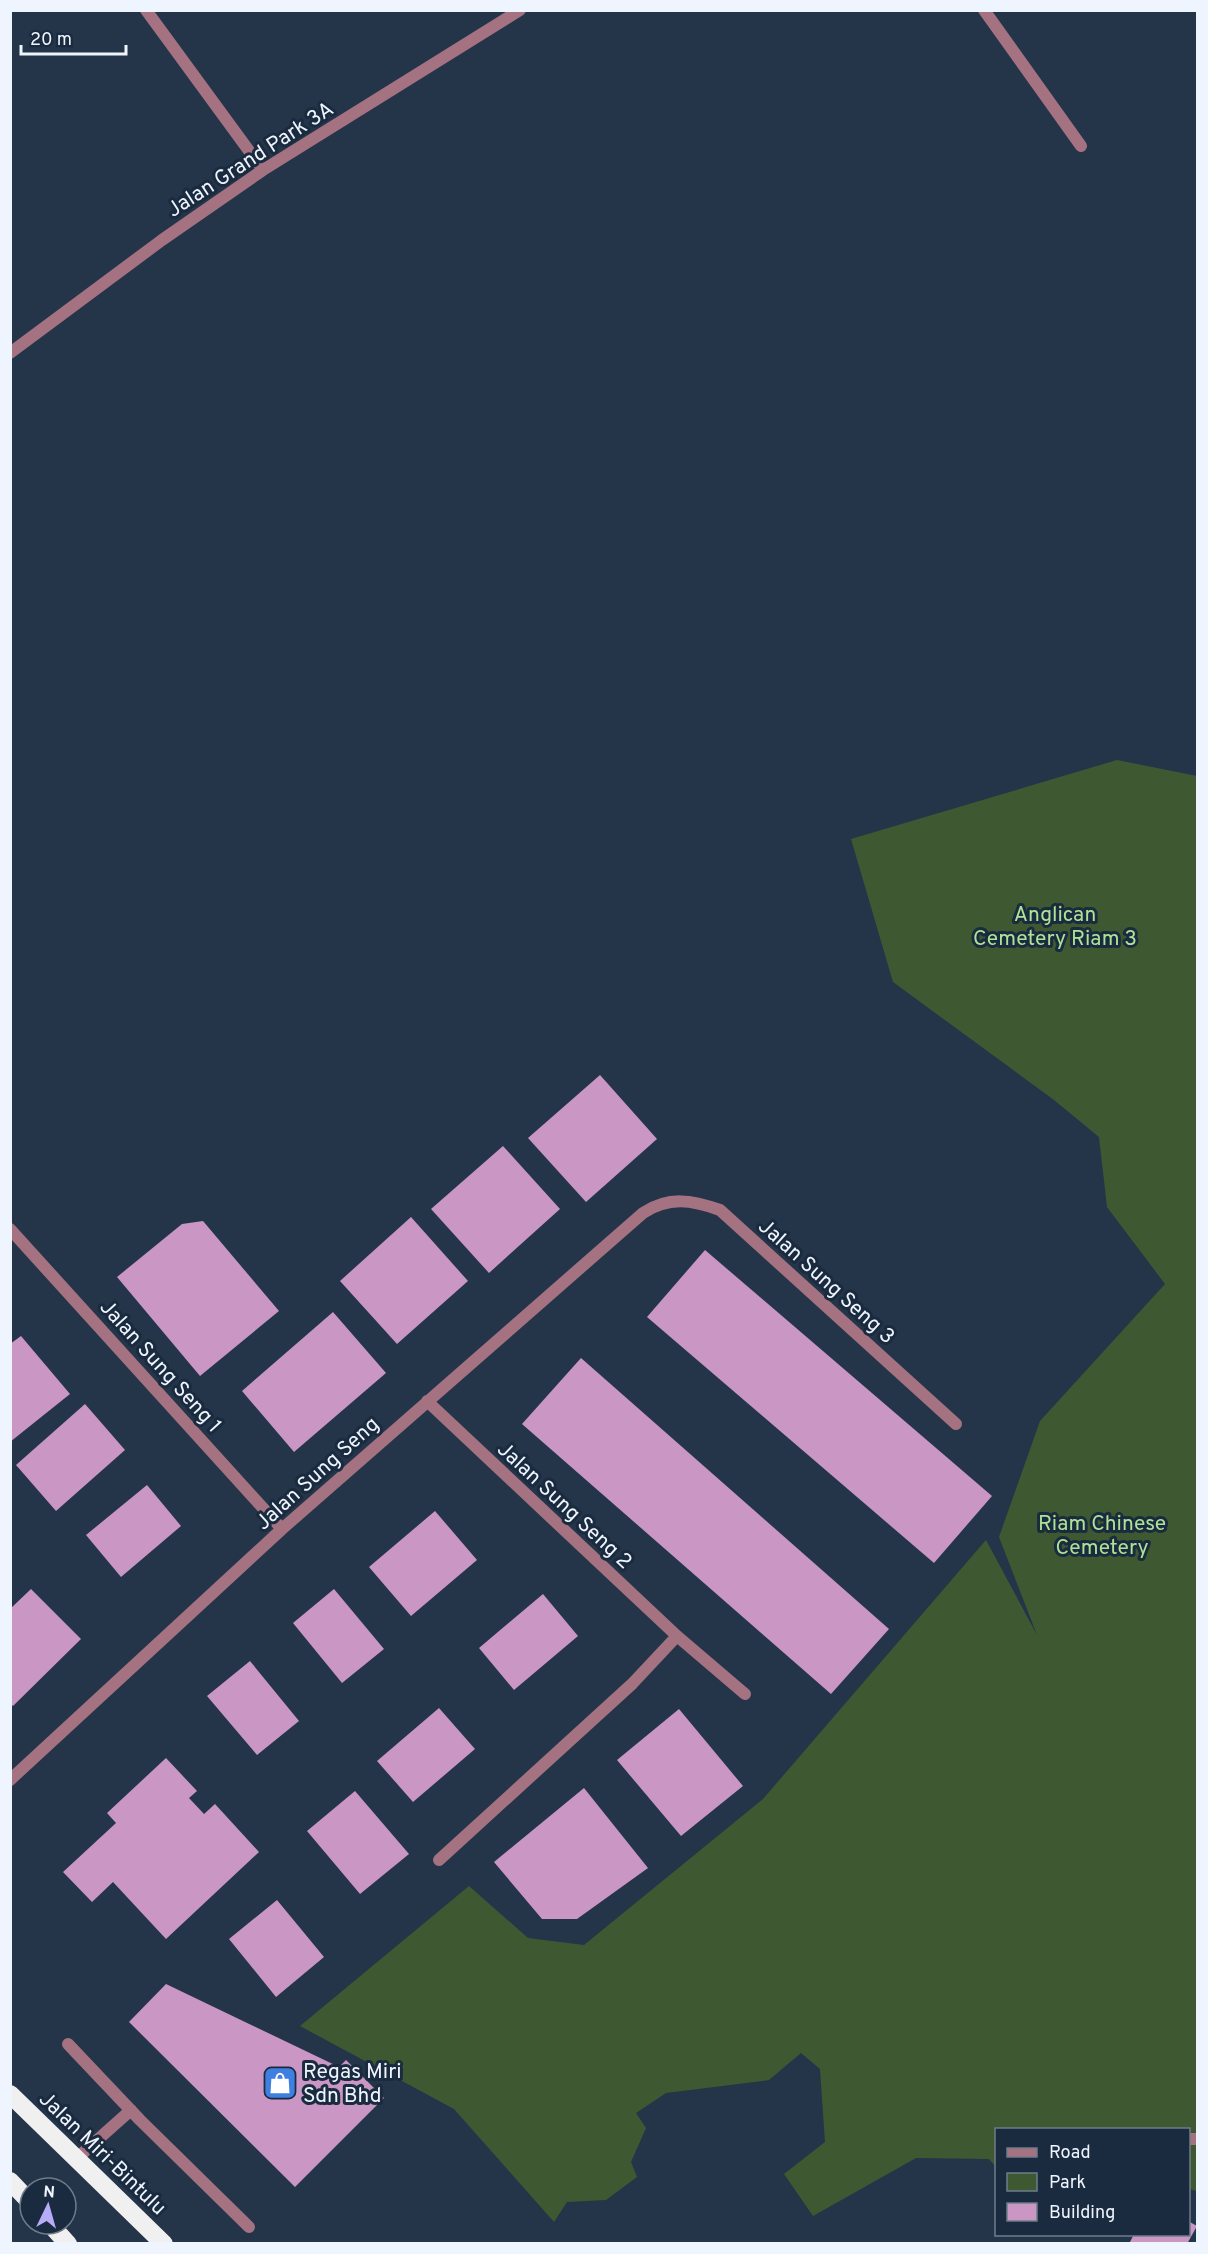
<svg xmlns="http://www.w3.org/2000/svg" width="1208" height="2254" viewBox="0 0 1208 2254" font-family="Overpass,sans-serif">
	<rect width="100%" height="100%" fill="#24354a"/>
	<path fill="#3e5931" d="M1117,760L1197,776V2191L1189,2189L1188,2130H996V2167L989,2159L916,2158L813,2216L784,2174L825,2142L820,2069L801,2053L769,2080L666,2093L636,2113L646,2128L631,2162L637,2177L606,2200L567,2202L554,2222L454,2109L300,2026L469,1886L528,1938L584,1945L763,1799L986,1540L1037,1635L999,1537L1040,1421L1165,1284L1107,1207L1099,1137L1054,1100L893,982L851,839Z"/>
	<path fill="#ca96c4" d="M600,1075L657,1139L586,1202L528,1138Z
		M503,1146L560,1209L489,1273L431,1209Z
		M411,1217L468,1281L397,1344L340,1281Z
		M203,1221L279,1311L200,1376L117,1277L182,1224Z
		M705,1250L992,1496L934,1563L647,1317Z
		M333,1312L386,1373L294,1452L242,1391Z
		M21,1336L70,1394L10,1442V1344Z
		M581,1358L889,1629L831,1694L522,1424Z
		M85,1404L125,1450L56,1511L16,1465Z
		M147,1485L181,1526L121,1577L86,1535Z
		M435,1511L477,1560L411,1616L369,1567Z
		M31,1589L81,1639L13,1706L10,1703V1609Z
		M334,1589L384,1649L342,1683L293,1623Z
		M543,1594L578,1636L514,1690L479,1648Z
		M250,1661L299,1721L257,1755L207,1696Z
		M439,1708L475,1749L413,1802L377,1761Z
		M679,1709L743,1786L681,1836L617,1760Z
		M166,1758L197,1791L189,1798L204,1814L215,1804L259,1852L166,1939L113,1882L92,1902L63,1872L116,1823L107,1813Z
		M584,1788L648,1868L577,1919H542L494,1862Z
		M355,1791L409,1854L360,1894L307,1831Z
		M277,1900L324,1957L276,1997L229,1939Z
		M166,1984L339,2067L346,2060L384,2098L295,2187L129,2022Z
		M1188,2221L1197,2226L1187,2244H1129L1134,2234H1188Z"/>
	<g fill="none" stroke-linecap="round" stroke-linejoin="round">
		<path stroke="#a47280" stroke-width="12" d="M68,2044L140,2120L249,2227
			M1188,2139H1198
			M76,2159L131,2110"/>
		<path stroke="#a47280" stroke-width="12" d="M146,10L263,170
			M984,10L1081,146
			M10,353L162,240L263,170L520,10
			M10,1229L282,1529
			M427,1401L677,1636L745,1694
			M10,1780L282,1529L643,1213C669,1196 692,1200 720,1210L956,1424
			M439,1860L632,1684L677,1636"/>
		<path stroke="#f0f0f0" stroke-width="18" d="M10,2094L164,2244
			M10,2181L30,2202
			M50,2224L68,2244"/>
	</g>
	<defs>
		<g id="shop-square" transform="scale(1.725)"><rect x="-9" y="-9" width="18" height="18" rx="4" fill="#3f7fe0" stroke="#1a2b3f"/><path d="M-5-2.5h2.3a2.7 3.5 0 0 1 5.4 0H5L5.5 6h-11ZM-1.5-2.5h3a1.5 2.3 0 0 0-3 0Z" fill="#fff"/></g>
	</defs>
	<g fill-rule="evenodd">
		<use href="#shop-square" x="280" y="2083"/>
	</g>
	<g text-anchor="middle" stroke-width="6" stroke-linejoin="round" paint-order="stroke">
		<g font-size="21" fill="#eff5fe" stroke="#1a2b3f">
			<text transform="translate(250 159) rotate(-33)" y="7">Jalan Grand Park 3A</text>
			<text transform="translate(827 1281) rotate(42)" y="7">Jalan Sung Seng 3</text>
			<text transform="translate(161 1366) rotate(48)" y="7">Jalan Sung Seng 1</text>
			<text transform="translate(317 1473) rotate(-42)" y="7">Jalan Sung Seng</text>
			<text transform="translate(565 1505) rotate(43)" y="7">Jalan Sung Seng 2</text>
			<text transform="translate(103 2153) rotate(44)" y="7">Jalan Miri-Bintulu</text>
		</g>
		<g font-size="21" fill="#aee395" stroke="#1a2b3f">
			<text x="1055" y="921">Anglican<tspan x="1055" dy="24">Cemetery Riam 3</tspan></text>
			<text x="1102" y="1530">Riam Chinese<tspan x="1102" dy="24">Cemetery</tspan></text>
		</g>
		<g font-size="21" fill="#eff5fe" stroke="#1a2b3f" text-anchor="start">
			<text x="303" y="2078">Regas Miri<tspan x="303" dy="24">Sdn Bhd</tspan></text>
		</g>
	</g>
	<rect width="1208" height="2254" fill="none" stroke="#eff5fe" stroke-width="24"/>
	<rect x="995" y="2128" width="195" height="108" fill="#1a2b3f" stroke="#6f7c8b" stroke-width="1.5"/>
	<rect x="1007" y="2148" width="30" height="9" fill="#a47280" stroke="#6f7c8b" stroke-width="1.5"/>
	<text x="1049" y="2158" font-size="18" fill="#eff5fe">Road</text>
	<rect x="1007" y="2173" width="30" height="18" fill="#3e5931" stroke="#6f7c8b" stroke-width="1.5"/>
	<text x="1049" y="2188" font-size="18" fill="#eff5fe">Park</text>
	<rect x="1007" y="2203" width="30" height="18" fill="#ca96c4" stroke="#6f7c8b" stroke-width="1.5"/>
	<text x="1049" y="2218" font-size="18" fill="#eff5fe">Building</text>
	<g transform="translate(48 2206) rotate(5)"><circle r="28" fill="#1a2b3f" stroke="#6f7c8b" stroke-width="1.5"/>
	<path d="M0-4.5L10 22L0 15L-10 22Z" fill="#b6acf8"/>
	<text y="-9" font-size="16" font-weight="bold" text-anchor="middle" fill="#eff5fe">N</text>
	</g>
	<path d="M21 45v9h105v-9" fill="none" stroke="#eff5fe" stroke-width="3"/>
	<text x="30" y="45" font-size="18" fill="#eff5fe" stroke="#1a2b3f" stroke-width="4.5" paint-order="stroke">20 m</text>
</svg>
